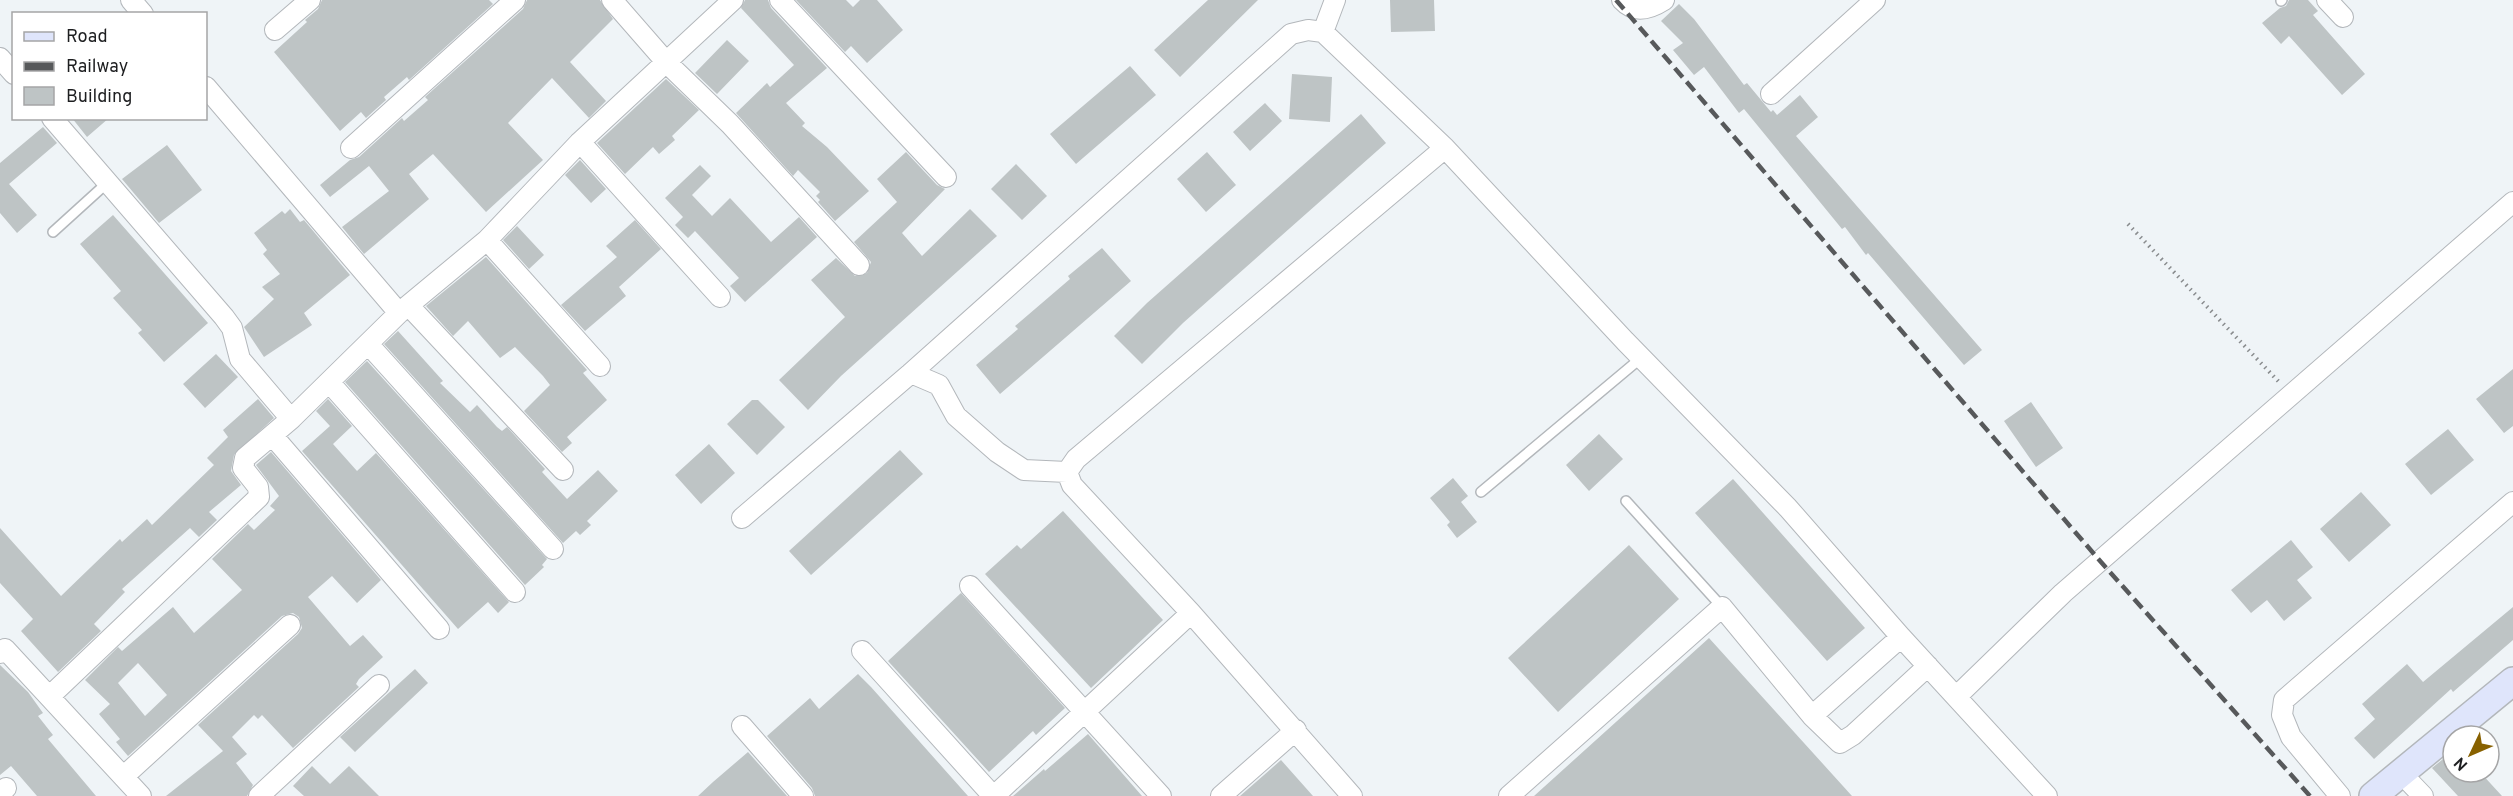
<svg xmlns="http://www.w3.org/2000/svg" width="2513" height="796" viewBox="0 0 2513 796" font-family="Overpass,sans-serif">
	<rect width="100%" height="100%" fill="#eff4f7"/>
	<path fill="#bec4c5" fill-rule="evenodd" d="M322,0H489L493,4L409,80L407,77L384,97L386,100L366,118L361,112L340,131L274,52L307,22L305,20L318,9Z
		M527,0H600L613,19L570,62L606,101L589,118L552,78L508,123L543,160L486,212L433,154L409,174L429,199L364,254L342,227L389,191L369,166L330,197L320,185L350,160L359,157L402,118L404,121L428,100L425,97L523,9Z
		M745,0H768L771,8L827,68L786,103L805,123L802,126L827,147L869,191L835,221L818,202L820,200L816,196L820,192L798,170L793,176L736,113L767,83L770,87L794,65L741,8Z
		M796,0H846L853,7L860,0H877L903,30L867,63L851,46L845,52Z
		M1208,0H1258L1180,77L1154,50Z
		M1390,0H1434L1435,31L1391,32Z
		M2289,0H2308L2318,11L2313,15L2365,74L2342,95L2289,36L2281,44L2262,23L2280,8L2286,6Z
		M1679,4L1694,19L1744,85L1747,83L1771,112L1773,110L1777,115L1800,95L1818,117L1796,136L1982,350L1964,365L1868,253L1866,255L1845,227L1842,229L1744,109L1739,113L1704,67L1694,75L1673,50L1683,43L1661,21Z
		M727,40L749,61L717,94L695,73Z
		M1130,66L1156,95L1076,164L1050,134Z
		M1292,74L1332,77L1330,122L1289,119Z
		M666,79L699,110L672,136L675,140L659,154L653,147L625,174L597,143Z
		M1265,103L1282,121L1250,151L1233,132Z
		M1361,114L1386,143L1183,323L1142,364L1114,336L1147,303Z
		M72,118H109L87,137Z
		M43,127L57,143L9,184L37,215L17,233L0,213V163Z
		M167,145L202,190L159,223L122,179Z
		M906,152L937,185L945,189L902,233L922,256L970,209L997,236L841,376L808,410L779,380L845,317L811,280L836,258L855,276L867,273L871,262L854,242L897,202L877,179Z
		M1207,152L1236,185L1206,212L1177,179Z
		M580,160L606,189L591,203L565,175Z
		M1016,164L1047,196L1022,220L991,189Z
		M700,165L711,176L692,195L712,216L730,198L771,242L799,217L817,237L745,302L730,286L739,278L695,231L688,238L675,225L683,217L665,198Z
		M290,209L300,222L304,220L350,275L304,313L312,325L264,357L244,327L274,299L262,287L280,274L263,254L267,250L254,233L282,211L285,214Z
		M113,215L208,323L164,362L138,333L142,330L113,298L121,291L80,244Z
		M635,220L661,249L619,287L626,296L585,331L561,305L617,257L606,246Z
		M517,226L544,255L529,269L503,240Z
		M1102,248L1131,281L1000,394L976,365L1018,329L1015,326L1070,279L1068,276Z
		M486,257L587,370L583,373L607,400L567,437L572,443L562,452L524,411L550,385L543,376L515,347L500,358L468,321L453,336L426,306Z
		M398,331L443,381L440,383L470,412L477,405L497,427L502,431L507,427L545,469L542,472L567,499L598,470L618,491L587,521L591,525L580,535L576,531L563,543L384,344Z
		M216,354L238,377L205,408L183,384Z
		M367,361L547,559L542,565L544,567L525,585L345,382Z
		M2513,369V426L2504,433L2476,399Z
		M258,399L274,418L234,455L231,471L241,485L209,512L217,520L199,537L190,528L122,589L125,592L94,624L101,631L58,672L21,631L33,619L0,583V528L61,596L120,539L122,542L147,519L152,525L214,465L207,458L228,437L223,430Z
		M328,399L352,426L333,444L357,471L376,453L509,602L498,613L488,602L458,629L302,451L330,426L316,411Z
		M752,400H758L785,427L757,455L727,424Z
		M2031,402L2063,448L2036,467L2004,421Z
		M2448,429L2474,460L2431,495L2405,464Z
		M1599,434L1623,459L1589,491L1566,465Z
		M709,444L735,473L701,504L675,475Z
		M900,450L923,474L811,575L789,551Z
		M271,452L381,580L357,603L332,576L308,597L350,646L363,635L383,657L359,679L356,684L359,687L293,748L262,715L258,719L254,715L232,737L247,754L236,763L253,785L247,796H166L223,751L198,725L298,634L302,628L299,617L293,613L282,616L128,756L116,742L120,739L99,714L110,704L85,680L118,647L122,651L173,607L194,633L242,590L212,559L248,524L254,530L275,510L270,506L279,496L256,465ZM138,663L167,695L145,716L118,683Z
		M1453,478L1468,496L1461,502L1477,522L1457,538L1447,525L1450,522L1430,498Z
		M1733,479L1865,628L1827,661L1695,513Z
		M2361,492L2391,525L2349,562L2320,529Z
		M1063,511L1163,620L1091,688L985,574L1017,545L1021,549Z
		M2291,540L2313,567L2297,580L2312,598L2284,621L2267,600L2251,613L2231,590Z
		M1629,545L1679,599L1558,712L1508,658Z
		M961,593L1065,708L1036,735L1033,731L989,772L888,661Z
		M2513,607V640L2453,692L2451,689L2374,759L2354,738L2375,719L2362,704L2407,664L2423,682Z
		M1709,638L1852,796H1534Z
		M0,665L28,692L43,713L38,716L53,735L48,739L96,796H37L11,766L0,775Z
		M415,669L428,683L355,752L340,737Z
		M858,674L871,687L968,796H815L812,788L767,736L810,698L819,709Z
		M1088,734L1142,796H1013L1044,769L1045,771Z
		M2453,751V772H2480L2502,796H2458L2432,768Z
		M748,752L787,796H698L713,782Z
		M1281,760L1313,796H1240Z
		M312,766L330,784L349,766L379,796H304L293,786Z"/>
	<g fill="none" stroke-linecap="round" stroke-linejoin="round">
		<g stroke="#b3b7bb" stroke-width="12">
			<path id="lane" d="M2281,1L2282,0
				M53,232L107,183
				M1481,492L1641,358
				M1626,501L1722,607"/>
		</g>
		<g stroke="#b3b7bb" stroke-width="22">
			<path id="street" d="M131,0L143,14
				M612,0L667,63L730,124L859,265
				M780,0L946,177
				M1622,0C1635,14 1650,9 1664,0
				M2327,0L2343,17
				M275,30L310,0
				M1323,32L1335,0
				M0,58L14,74
				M206,87L399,313
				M1771,94L1875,0
				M52,118L224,317L232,328L240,359L291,419
				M580,142L720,297
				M351,148L515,0
				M487,240L600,366
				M409,306L563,470
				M369,345L553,549
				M911,373L939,385L956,416L997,452L1024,470L1067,472
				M329,382L515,592
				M272,435L439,629
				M742,518L911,373L1291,34L1308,30L1323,32L1445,148
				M970,586L1161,796
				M862,651L993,796
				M0,653L5,649L141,796
				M50,696L259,497L258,487L243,468L245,458L291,419L399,313L487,240L580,142L733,0
				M1957,696L2063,593L2513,202
				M1812,716L1901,637
				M742,726L803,796
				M2401,773L2423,796
				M124,776L290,625
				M0,793L6,788
				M259,796L379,685
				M994,796L1191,613
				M1221,796L1296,730
				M1352,796L1191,613L1072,485L1067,472L1076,459L1445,148L1625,341L1788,508L1901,637L2047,796
				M1509,796L1722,607L1812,716L1840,743L1853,735L1928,666
				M2340,796L2291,737L2282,715L2284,700L2513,502"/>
		</g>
		<g stroke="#b3b7bb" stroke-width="30">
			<path id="secondary" d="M2373,796L2513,681"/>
		</g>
		<path stroke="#898c8e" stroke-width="4" stroke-dasharray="1.5 4.5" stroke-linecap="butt" d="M2128,224L2279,382"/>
		<use href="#lane" stroke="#fff" stroke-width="9"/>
		<use href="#street" stroke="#fff" stroke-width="20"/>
		<use href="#secondary" stroke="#dfe5fb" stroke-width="27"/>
		<path stroke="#57595b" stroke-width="4.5" stroke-dasharray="12 6" stroke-linecap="butt" d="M1616,0L2101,562L2310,796"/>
	</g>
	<rect x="12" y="12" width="195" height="108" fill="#ffffff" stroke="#a5a5a6" stroke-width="1.5"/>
	<rect x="24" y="32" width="30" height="9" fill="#dfe5fb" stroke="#a5a5a6" stroke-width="1.5"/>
	<text x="66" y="42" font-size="18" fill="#1e1f21">Road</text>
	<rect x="24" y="62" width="30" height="9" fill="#57595b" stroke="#a5a5a6" stroke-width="1.5"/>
	<text x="66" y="72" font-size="18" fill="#1e1f21">Railway</text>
	<rect x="24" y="87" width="30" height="18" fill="#bec4c5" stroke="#a5a5a6" stroke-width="1.5"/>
	<text x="66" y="102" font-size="18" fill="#1e1f21">Building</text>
	<g transform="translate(2471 754) rotate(226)"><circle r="28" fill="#ffffff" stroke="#a5a5a6" stroke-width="1.5"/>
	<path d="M0-4.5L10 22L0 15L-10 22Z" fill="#886100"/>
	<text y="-9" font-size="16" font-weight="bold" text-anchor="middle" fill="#1e1f21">N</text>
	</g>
</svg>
